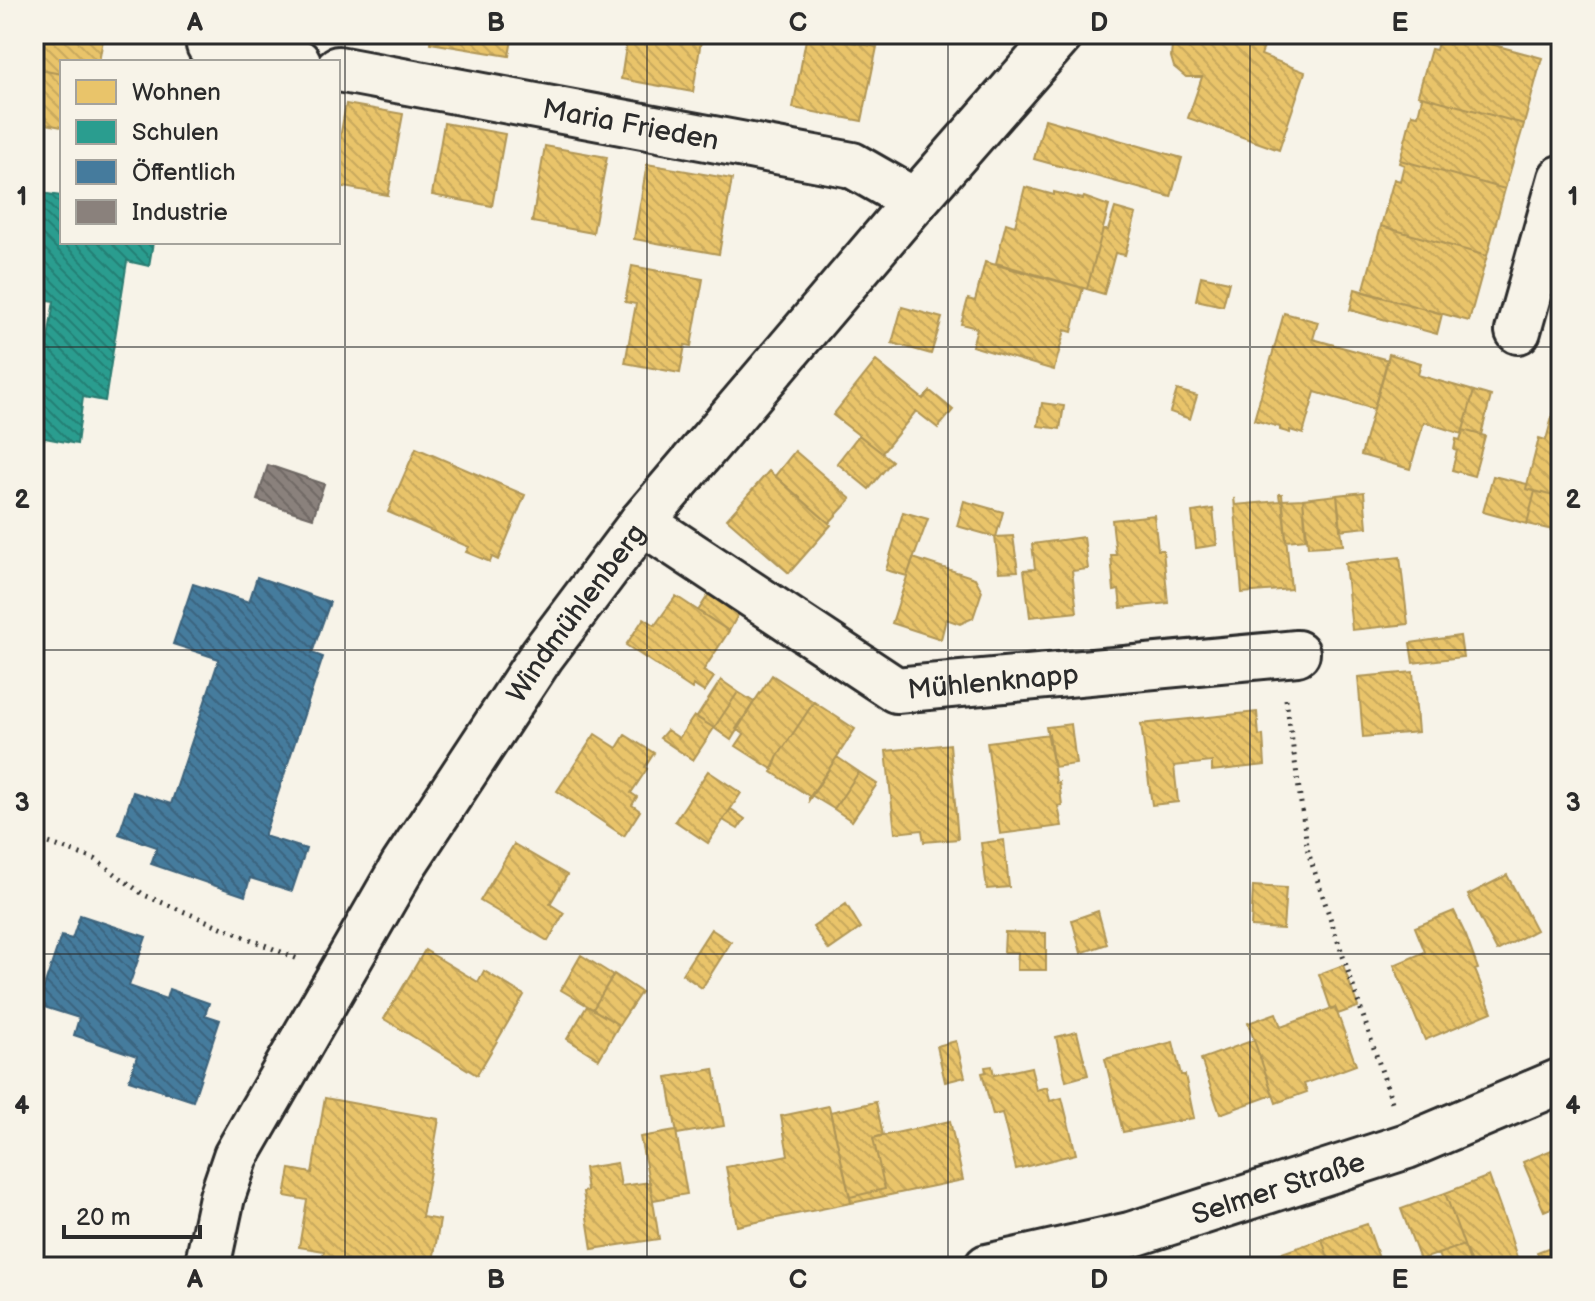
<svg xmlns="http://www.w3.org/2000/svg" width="1595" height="1301" viewBox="0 0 1595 1301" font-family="'Balsamiq Sans',sans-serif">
	<defs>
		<pattern id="homes-back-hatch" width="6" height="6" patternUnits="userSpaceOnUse" patternTransform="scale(2)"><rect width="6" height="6" fill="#e9c46a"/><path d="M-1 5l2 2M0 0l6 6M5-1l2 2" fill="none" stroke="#c8a95c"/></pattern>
		<pattern id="schools-back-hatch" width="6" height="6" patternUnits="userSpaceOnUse" patternTransform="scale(2)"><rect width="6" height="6" fill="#2a9d8f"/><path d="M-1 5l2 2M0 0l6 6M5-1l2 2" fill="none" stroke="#248075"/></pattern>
		<pattern id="public-back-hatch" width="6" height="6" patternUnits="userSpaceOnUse" patternTransform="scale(2)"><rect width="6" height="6" fill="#457b9d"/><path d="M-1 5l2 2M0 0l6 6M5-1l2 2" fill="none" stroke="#3a6580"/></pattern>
		<pattern id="industry-back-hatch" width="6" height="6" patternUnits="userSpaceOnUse" patternTransform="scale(2)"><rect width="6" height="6" fill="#8a817c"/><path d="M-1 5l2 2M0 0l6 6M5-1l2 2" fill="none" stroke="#716a66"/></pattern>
	</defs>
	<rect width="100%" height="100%" fill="#f7f3e8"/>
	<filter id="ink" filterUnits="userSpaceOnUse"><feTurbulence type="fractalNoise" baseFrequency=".0125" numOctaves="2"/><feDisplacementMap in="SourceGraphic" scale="16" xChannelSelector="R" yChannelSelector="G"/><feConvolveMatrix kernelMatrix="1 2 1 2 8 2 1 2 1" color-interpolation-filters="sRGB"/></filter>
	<g filter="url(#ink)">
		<path fill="url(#homes-back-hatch)" stroke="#b09657" stroke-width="2" d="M34,34H104L99,62H62V74L34,69Z
			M431,34H513L509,56L430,43Z
			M628,34H702L693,92L621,79Z
			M807,34L877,47L862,121L793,108Z
			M1181,34H1269L1261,55L1305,72L1279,150L1188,118L1202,77H1186L1174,67L1171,57L1172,46Z
			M1440,34H1454L1542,58L1524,124L1418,95L1431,49L1436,50Z
			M34,69L62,74V127L34,122Z
			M1418,95L1524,124L1505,189L1400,160L1412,114L1418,115L1422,98Z
			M346,104L403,114L388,195L338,186V149Z
			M1045,119L1182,158L1171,197L1034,159Z
			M444,123L505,134L492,206L432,195Z
			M545,146L607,157L593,233L532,222Z
			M1400,160L1505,189L1487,256L1381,226L1394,179L1400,181L1404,165L1399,163Z
			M647,164L732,179L719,254L634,239Z
			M1025,187L1054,195V192L1083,199L1084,197L1109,206L1087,289L996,263L1006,223L1015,226Z
			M1115,208L1136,214L1125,255L1115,253L1104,294L1087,289L1103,229L1108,230Z
			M1381,226L1487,256L1469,321L1363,292Z
			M985,262L1083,288L1072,332L1065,330L1054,370L972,346L977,328L961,324L968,299L975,301Z
			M632,266L703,279L691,346L685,345L680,373L625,363L636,304L625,302Z
			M1201,276L1229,282L1223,306L1196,300Z
			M1355,289L1442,314L1437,334L1350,310Z
			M902,307L942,318L931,354L892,343Z
			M1284,313L1318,322L1313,339L1388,360L1374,409L1315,392L1303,434L1290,430V433L1280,430V427L1254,420Z
			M1389,354L1421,363L1418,375L1474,391L1462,434L1424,422L1410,469L1361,455Z
			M876,361L923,399L930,391L953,410L938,428L916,411L882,453L833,415Z
			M1177,390L1197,396L1190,419L1170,412Z
			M1474,391L1491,396L1481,435L1463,430Z
			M1042,403L1064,406L1060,429L1038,426Z
			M1554,410L1561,412V498L1526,489L1539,438L1546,440Z
			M1463,430L1485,436L1474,476L1452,470L1457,451L1454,450L1456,439L1460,440Z
			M859,435L892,461L869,489L837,463Z
			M416,448L525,495L498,560L492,557L490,562L466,552L469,547L388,512Z
			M795,451L851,499L829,523L775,476Z
			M769,471L831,525L789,573L727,519Z
			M1493,476L1527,484L1526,489L1535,491L1527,524L1483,512Z
			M1535,491L1561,498V532L1527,524Z
			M1364,492L1367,527L1340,530L1337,495Z
			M1279,494H1282L1291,589L1242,593L1234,498L1235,505L1280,501Z
			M1337,495L1343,545L1308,547L1303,499Z
			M1303,499L1306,539L1286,541L1282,500Z
			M964,501L1003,512L996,537L957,526Z
			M1213,509L1217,545L1196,548L1192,512Z
			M903,512L928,519L907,576L886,570Z
			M1154,515L1158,550H1163L1168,603L1121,608L1119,590L1114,591L1111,555H1116L1112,520Z
			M1013,536L1018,571L999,572L995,537Z
			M1084,537L1088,569L1072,571L1077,612L1030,617L1024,570L1035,569L1032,544Z
			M1400,557L1408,624L1352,630L1345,563Z
			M913,558L975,578L982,591L973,618L960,624L946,619L941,639L892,623Z
			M709,594L738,615L729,631L698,611Z
			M676,596L729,631L703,671L714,677L704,692L693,685L692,689L626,645L644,618L655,625Z
			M1460,636L1463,657L1413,663L1410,643Z
			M1413,672L1418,732L1363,737L1358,677Z
			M772,675L814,702L778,756L772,769L736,746L744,734L736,729Z
			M721,680L738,692L714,728L697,717Z
			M738,692L754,702L731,740L714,728Z
			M814,702L855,729L809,800V796L772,772L778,756Z
			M1257,712L1259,736L1263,735L1265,765L1212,771V762L1174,766L1178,802L1152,805L1141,724Z
			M694,716L714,728L693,760L660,738L667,730L679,738Z
			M1071,724L1076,764L1054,767L1046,727Z
			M595,734L617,748L625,735L654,753L645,767L647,769L631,793L637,797L632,805L640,811L624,836L557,791Z
			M1049,734L1056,783L1059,782L1062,805L1058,806L1062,826L1000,834L987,742Z
			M950,744L958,839L924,842L922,830L895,833L886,751Z
			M837,757L859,772L834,809L811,795Z
			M708,771L741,793L708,843L675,821Z
			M859,772L877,784L852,821L834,809Z
			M731,809L745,819L738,829L723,820Z
			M1004,840L1009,887L987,889L981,843Z
			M514,844L567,875L550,904L564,913L548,941L480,901Z
			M1507,875L1536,930L1497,951L1468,895Z
			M1253,886L1286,888L1283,929L1251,927Z
			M846,904L861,928L829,950L813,927Z
			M1098,911L1107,944L1081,953L1072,920Z
			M1454,911L1466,936L1478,969L1475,970L1492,1012L1425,1040L1394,965L1425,952L1415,927Z
			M711,929L731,942L702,988L682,974Z
			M1005,932L1046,933V970H1017L1018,952H1004Z
			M425,950L478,982L484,971L524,995L477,1075L384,1019Z
			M581,955L613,975L593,1009L561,990Z
			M1343,965L1358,1007L1338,1014L1335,1007L1331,1009L1319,974Z
			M614,974L641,992L619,1025L593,1009Z
			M587,1006L619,1025L599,1059L567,1039Z
			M1335,1007L1356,1065L1304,1084L1307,1092L1276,1103L1248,1023L1276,1013L1281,1027Z
			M1077,1032L1088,1075L1066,1081L1056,1037Z
			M1254,1040L1273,1095L1220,1114L1201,1059Z
			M956,1041L965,1077L945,1082L937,1046Z
			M1173,1042L1181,1075H1185L1194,1118L1123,1132L1105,1059Z
			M992,1066L994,1075L1031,1067L1036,1090L1047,1087L1050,1101L1062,1098L1076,1154L1016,1169L1002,1113L993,1115L982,1073L986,1072L985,1067Z
			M714,1069L724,1126L677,1134L667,1077Z
			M325,1098L439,1119L422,1217L440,1220L432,1267L403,1265L402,1267H321L324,1251L299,1247L307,1200L285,1196L290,1169L312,1173Z
			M876,1102L883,1135L873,1138L885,1189L850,1197L830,1112Z
			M829,1106L851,1203L737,1226L726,1167L788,1155L781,1116Z
			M950,1121L963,1180L851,1203L850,1197L885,1189L873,1138Z
			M676,1131L687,1194L653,1200L640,1137Z
			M1561,1146V1204L1544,1211L1523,1162Z
			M617,1163L621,1186L650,1182L659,1239L592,1249L583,1192L587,1191L584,1168Z
			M1489,1176L1508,1229L1520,1267H1472L1445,1193Z
			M1445,1193L1464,1245L1420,1260L1401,1209Z
			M1367,1224L1382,1267H1331L1322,1239Z
			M1322,1239L1331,1267H1280L1276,1255Z
			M1561,1243V1267H1542L1537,1252Z
			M1464,1245L1470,1261L1453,1267H1443L1438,1254Z"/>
		<path fill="url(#schools-back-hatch)" stroke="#2a7b71" stroke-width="2" d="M34,192L62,196V242H153L149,266L127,261L105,401L83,397L77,444L34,436V394L39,395L54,301L34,298Z"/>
		<path fill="url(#public-back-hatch)" stroke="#3d637b" stroke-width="2" d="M257,577L330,602L312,653L323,657L264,836L306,849L292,891L250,878L245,896L151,864L157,847L119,834L133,792L171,804L219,659L173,644L193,584L249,602Z
			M80,915L146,937L129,986L166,999L169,989L209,1003L205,1015L220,1020L193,1101L129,1080L137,1056L74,1035L79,1018L38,1005L61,936L72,939Z"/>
		<path fill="url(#industry-back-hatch)" stroke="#6e6764" stroke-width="2" d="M268,465L324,484L313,518L257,500Z"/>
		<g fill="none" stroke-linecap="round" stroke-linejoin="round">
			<g stroke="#2b2b2b" stroke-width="50">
				<g id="minor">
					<path d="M211,34L209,45L298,62"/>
					<path id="s1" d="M338,69L852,165L915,201"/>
					<path d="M1518,331L1561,178"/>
					<path id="s2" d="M642,522L896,690L1297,653"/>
					<path id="s3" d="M207,1267L222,1197L236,1156L403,866L542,655L642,522L915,201L1061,34"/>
					<path id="s4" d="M987,1267L1130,1235L1407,1146L1561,1081"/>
				</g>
			</g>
			<path stroke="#2b2b2b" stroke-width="5" stroke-dasharray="2 6" stroke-linecap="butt" d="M1286,699L1308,852L1393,1105
				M34,838L95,859L144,895L298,959"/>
			<use href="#minor" stroke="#f7f3e8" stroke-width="44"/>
		</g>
	</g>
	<path fill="none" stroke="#2b2b2b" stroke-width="2" stroke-opacity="0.55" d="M345,34V1267M647,34V1267M948,34V1267M1250,34V1267M34,347H1561M34,650H1561M34,954H1561"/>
	<g text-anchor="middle" stroke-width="8" stroke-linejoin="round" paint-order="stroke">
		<g font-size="28" fill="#2b2b2b" stroke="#f7f3e8">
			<text dy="10" stroke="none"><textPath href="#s1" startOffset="298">Maria Frieden</textPath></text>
			<text dy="10" stroke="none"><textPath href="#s3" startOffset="756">Windmühlenberg</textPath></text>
			<text dy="10" stroke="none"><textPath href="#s2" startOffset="402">Mühlenknapp</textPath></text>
			<text dy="10" stroke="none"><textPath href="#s4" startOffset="302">Selmer Straße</textPath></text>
		</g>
	</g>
	<rect width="1595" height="1301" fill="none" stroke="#f7f3e8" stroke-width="88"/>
	<rect x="60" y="60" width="280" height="184" fill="#f7f3e8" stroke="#a5a39c" stroke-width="2"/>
	<rect x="76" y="80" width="40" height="24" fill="#e9c46a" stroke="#a5a39c" stroke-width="2"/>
	<text x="132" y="100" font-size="24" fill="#2b2b2b">Wohnen</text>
	<rect x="76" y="120" width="40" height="24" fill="#2a9d8f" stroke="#a5a39c" stroke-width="2"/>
	<text x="132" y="140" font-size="24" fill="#2b2b2b">Schulen</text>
	<rect x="76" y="160" width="40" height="24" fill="#457b9d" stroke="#a5a39c" stroke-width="2"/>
	<text x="132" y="180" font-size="24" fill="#2b2b2b">Öffentlich</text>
	<rect x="76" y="200" width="40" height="24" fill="#8a817c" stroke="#a5a39c" stroke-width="2"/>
	<text x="132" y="220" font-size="24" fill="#2b2b2b">Industrie</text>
	<path d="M64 1225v12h136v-12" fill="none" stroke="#2b2b2b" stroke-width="4"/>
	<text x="76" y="1225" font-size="24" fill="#2b2b2b" stroke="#f7f3e8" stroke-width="6" paint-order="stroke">20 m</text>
	<rect x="44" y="44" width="1507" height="1213" fill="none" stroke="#2b2b2b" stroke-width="3"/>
	<g font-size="26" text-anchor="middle" font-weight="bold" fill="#2b2b2b">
		<text x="195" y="31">A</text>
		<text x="496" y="31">B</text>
		<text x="798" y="31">C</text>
		<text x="1099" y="31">D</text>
		<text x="1400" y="31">E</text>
		<text x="22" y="205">1</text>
		<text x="1573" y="205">1</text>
		<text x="22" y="508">2</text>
		<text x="1573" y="508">2</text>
		<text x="22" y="811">3</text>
		<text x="1573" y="811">3</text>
		<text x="22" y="1114">4</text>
		<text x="1573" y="1114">4</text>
		<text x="195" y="1288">A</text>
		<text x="496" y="1288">B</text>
		<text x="798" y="1288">C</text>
		<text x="1099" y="1288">D</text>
		<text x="1400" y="1288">E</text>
	</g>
</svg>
